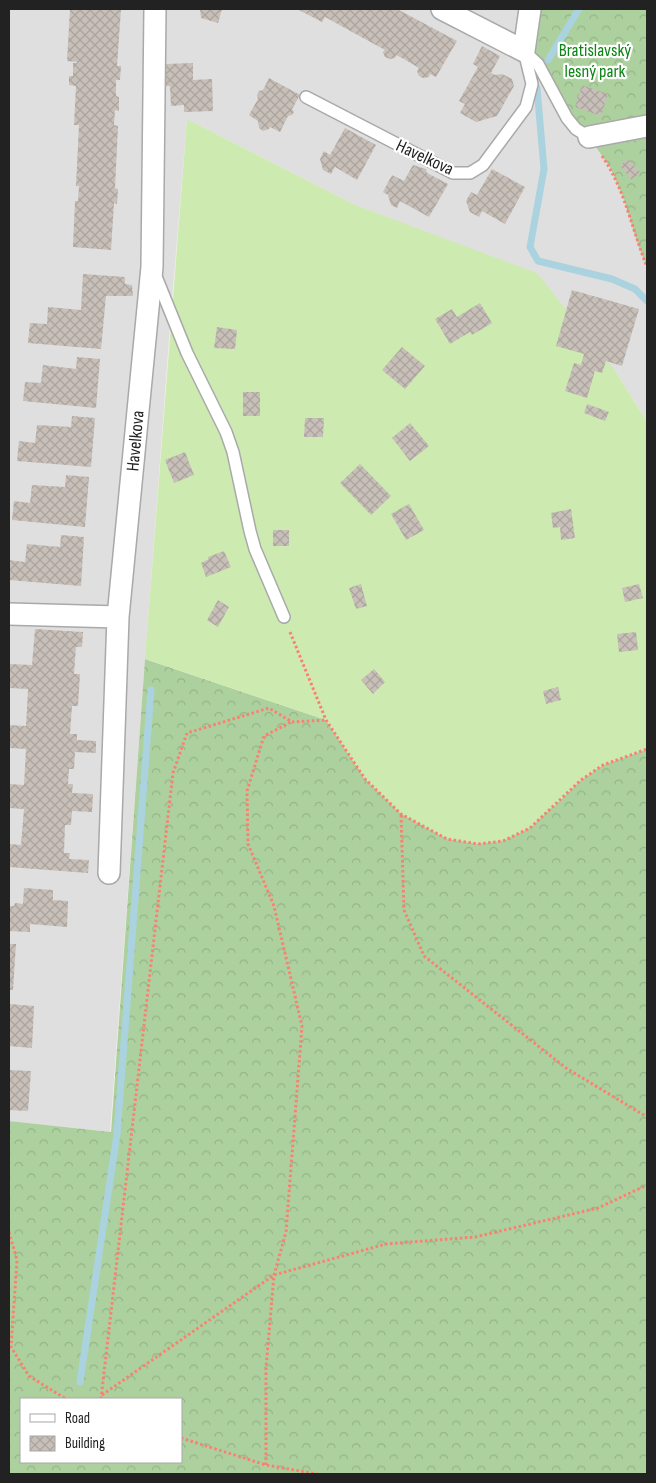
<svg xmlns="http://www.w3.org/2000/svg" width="656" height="1483" viewBox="0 0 656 1483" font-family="'Sofia Sans Condensed',sans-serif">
	<defs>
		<pattern id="forest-crowns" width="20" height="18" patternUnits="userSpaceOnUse" patternTransform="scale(1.25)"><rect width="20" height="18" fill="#add19e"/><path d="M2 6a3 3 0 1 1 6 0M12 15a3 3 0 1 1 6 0" fill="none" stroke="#95b388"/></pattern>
		<pattern id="building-cross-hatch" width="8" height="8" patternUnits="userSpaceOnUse" patternTransform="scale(1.25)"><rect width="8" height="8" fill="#c7bfb8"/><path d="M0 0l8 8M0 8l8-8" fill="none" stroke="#aba49e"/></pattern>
	</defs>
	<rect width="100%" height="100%" fill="#f2efe9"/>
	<path fill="#e0dfdf" d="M9,9H530L589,137L611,169L624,200L638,245L647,267V422L616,372L355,205L187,119L171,312L110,1132L9,1121Z"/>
	<path fill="url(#forest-crowns)" fill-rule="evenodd" d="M530,9H647V267L638,245L624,200L611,169L589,137L576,129L524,51Z
		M145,659L326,720L365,779L554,806L581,780L603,765L647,749V1474H9V1121L111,1132ZM21,1399H181V1462H21Z"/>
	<path fill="#cdebb0" d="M187,119L355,205L537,273L616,372L647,422V749L603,765L581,780L530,828L503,841L478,844L447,839L401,814L365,779L326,720L145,659Z"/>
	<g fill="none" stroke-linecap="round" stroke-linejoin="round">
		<path stroke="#aad3df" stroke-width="7" d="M548,60L579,9
			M537,88L544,169L530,247L538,261L612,279L635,289L647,301
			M80,1382L117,1134L151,690"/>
	</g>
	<path fill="url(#building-cross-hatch)" d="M70,9H121L117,66H121L120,80H116V96L119,97V111L115,110L114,125L118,126L115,188L118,189L117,204L114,203L111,250L73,247L75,201H78L79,186H76L79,125H74L76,86L69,85V76H73V63H77V62L67,61Z
		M200,9H222L218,23L201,18Z
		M297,9H397L457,41L436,77L430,74L429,77L423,78L419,76L417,71L419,68L404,59L396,55L395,58L390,59L385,57L383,52L385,50L325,17L322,22Z
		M482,46L500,56L491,73L495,75L502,74L512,79L514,86L497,116L476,122L460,113L465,104L459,101L478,67L473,64Z
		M193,63V80L212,79L213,111L184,112V105L171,106L170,86H166V64Z
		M269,78L300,95L292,109L294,112L292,115L288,116L280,132L270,127L269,129L263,131L259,128L258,121L249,115L258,99L257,95L259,91L263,90Z
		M582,85L608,94L601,116L575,107Z
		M345,128L376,145L357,180L335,167L331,174L323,170L320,159L324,151L330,155Z
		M628,159L640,172L632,180L620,166Z
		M413,165L426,169L427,173L448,184L429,217L400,201L397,208L391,205L388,195L383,192L392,175L404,181Z
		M492,169L525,187L505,224L482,211L479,217L470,212L466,201L471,192L477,195Z
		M83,274L125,277V284L132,285L133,296H106L101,349L28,343L30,323L47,324L48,307L81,310Z
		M572,290L639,309L622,366L606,361L602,373L595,371L587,398L565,391L574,363L581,365L584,354L556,346Z
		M480,303L492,323L472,335L470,332L450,344L435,319L452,309L457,317Z
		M217,327L237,330L235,349L214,348Z
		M402,347L425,366L405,389L382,370Z
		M77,357L100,359L96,408L23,401L25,382L41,383L43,365L76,369Z
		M243,392H260V416H243Z
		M587,404L609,412L605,421L584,413Z
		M72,416L95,418L91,467L17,461L19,441L35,443L37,425L71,427Z
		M305,418H324L323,437H304Z
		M410,423L429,446L410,461L392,438Z
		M185,452L194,475L174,483L165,460Z
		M360,464L391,496L371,515L340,483Z
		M66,475L89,477L85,527L12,520L14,501L30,503L32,485L65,487Z
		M409,504L424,530L406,540L391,514Z
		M571,509L575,538L561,540L560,527L553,528L551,513Z
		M273,530H289V546H273Z
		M61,535L84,537L81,586L9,580V560L25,562L27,544L60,547Z
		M224,551L231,567L206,577L201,563L209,559L208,557Z
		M361,584L367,606L356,609L349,588Z
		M639,584L643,598L625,602L622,588Z
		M218,600L229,607L218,627L207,620Z
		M35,629L83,632L82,647H76L74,674H80L78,706H72L70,734H77V740L96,741V753L75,752L74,769H69L68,784H73L72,793L93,794L92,812L72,811L71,825H65L64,853H70L69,859L89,860L88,873L9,867V844L21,845L24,809L9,808V784L24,785L26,749L9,748V725L26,726L28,689L9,688V664L32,665Z
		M636,632L638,650L619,652L617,634Z
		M374,669L385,682L373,694L361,680Z
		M558,687L561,700L546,704L543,691Z
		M24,888L53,890V900L68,901L67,927L30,924V932L9,931V906H14L15,903L23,904Z
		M9,944H16L13,990H9Z
		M9,1004L34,1006L32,1048L9,1046Z
		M9,1070L31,1071L28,1111L9,1110Z"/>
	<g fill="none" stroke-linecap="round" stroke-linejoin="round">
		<g stroke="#a9a9a9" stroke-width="14">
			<path id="service" d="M525,52L538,64L567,118L576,129L589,137
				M306,97L453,173H470L483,165L526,107L532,84L524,51
				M155,274L187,353L226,432L233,452L250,531L255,549L284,617"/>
		</g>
		<g stroke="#a9a9a9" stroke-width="24">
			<path id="minor" d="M442,9L524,51L530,9
				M589,137L647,126
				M9,614L118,617
				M109,873L118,617L152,267L155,9"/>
		</g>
		<path stroke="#fa8072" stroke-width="3" stroke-dasharray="2.5 2.5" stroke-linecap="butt" d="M602,156C625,189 632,230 647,267
			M290,632L326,720L365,779L401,814L447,839L478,844L503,841L530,828L581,780L603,765L647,749
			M401,815L404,910L424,956L566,1068L647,1117
			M9,1232L17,1260L11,1347L29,1376L66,1399
			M102,1395L274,1275L386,1244L475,1237L598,1208L647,1185
			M101,1399L173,773L187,733L269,708L292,722L326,720
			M181,1438L266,1465L317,1474
			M266,1465V1368L274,1275L286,1232L302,1026L274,906L248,844L247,791L264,736L291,722"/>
		<use href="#service" stroke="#fff" stroke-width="11"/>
		<use href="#minor" stroke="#fff" stroke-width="21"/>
	</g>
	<g text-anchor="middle" stroke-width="4.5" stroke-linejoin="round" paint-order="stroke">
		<g font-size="18" fill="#0c8416" stroke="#fff">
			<text x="595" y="56">Bratislavský<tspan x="595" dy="21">lesný park</tspan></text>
		</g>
		<g font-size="18" fill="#222" stroke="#fff">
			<text transform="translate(425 157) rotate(25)" y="6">Havelkova</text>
			<text transform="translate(135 441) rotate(-85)" y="6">Havelkova</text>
		</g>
	</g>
	<rect width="656" height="1483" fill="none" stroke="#222222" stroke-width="20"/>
	<rect x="20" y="1398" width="162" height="65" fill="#ffffff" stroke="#a7a7a7"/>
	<rect x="30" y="1414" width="25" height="8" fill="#ffffff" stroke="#a7a7a7"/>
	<text x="65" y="1423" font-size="15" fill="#222222">Road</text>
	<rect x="30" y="1436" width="25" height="15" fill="url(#building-cross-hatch)" stroke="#a7a7a7"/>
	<text x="65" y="1448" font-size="15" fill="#222222">Building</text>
</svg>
